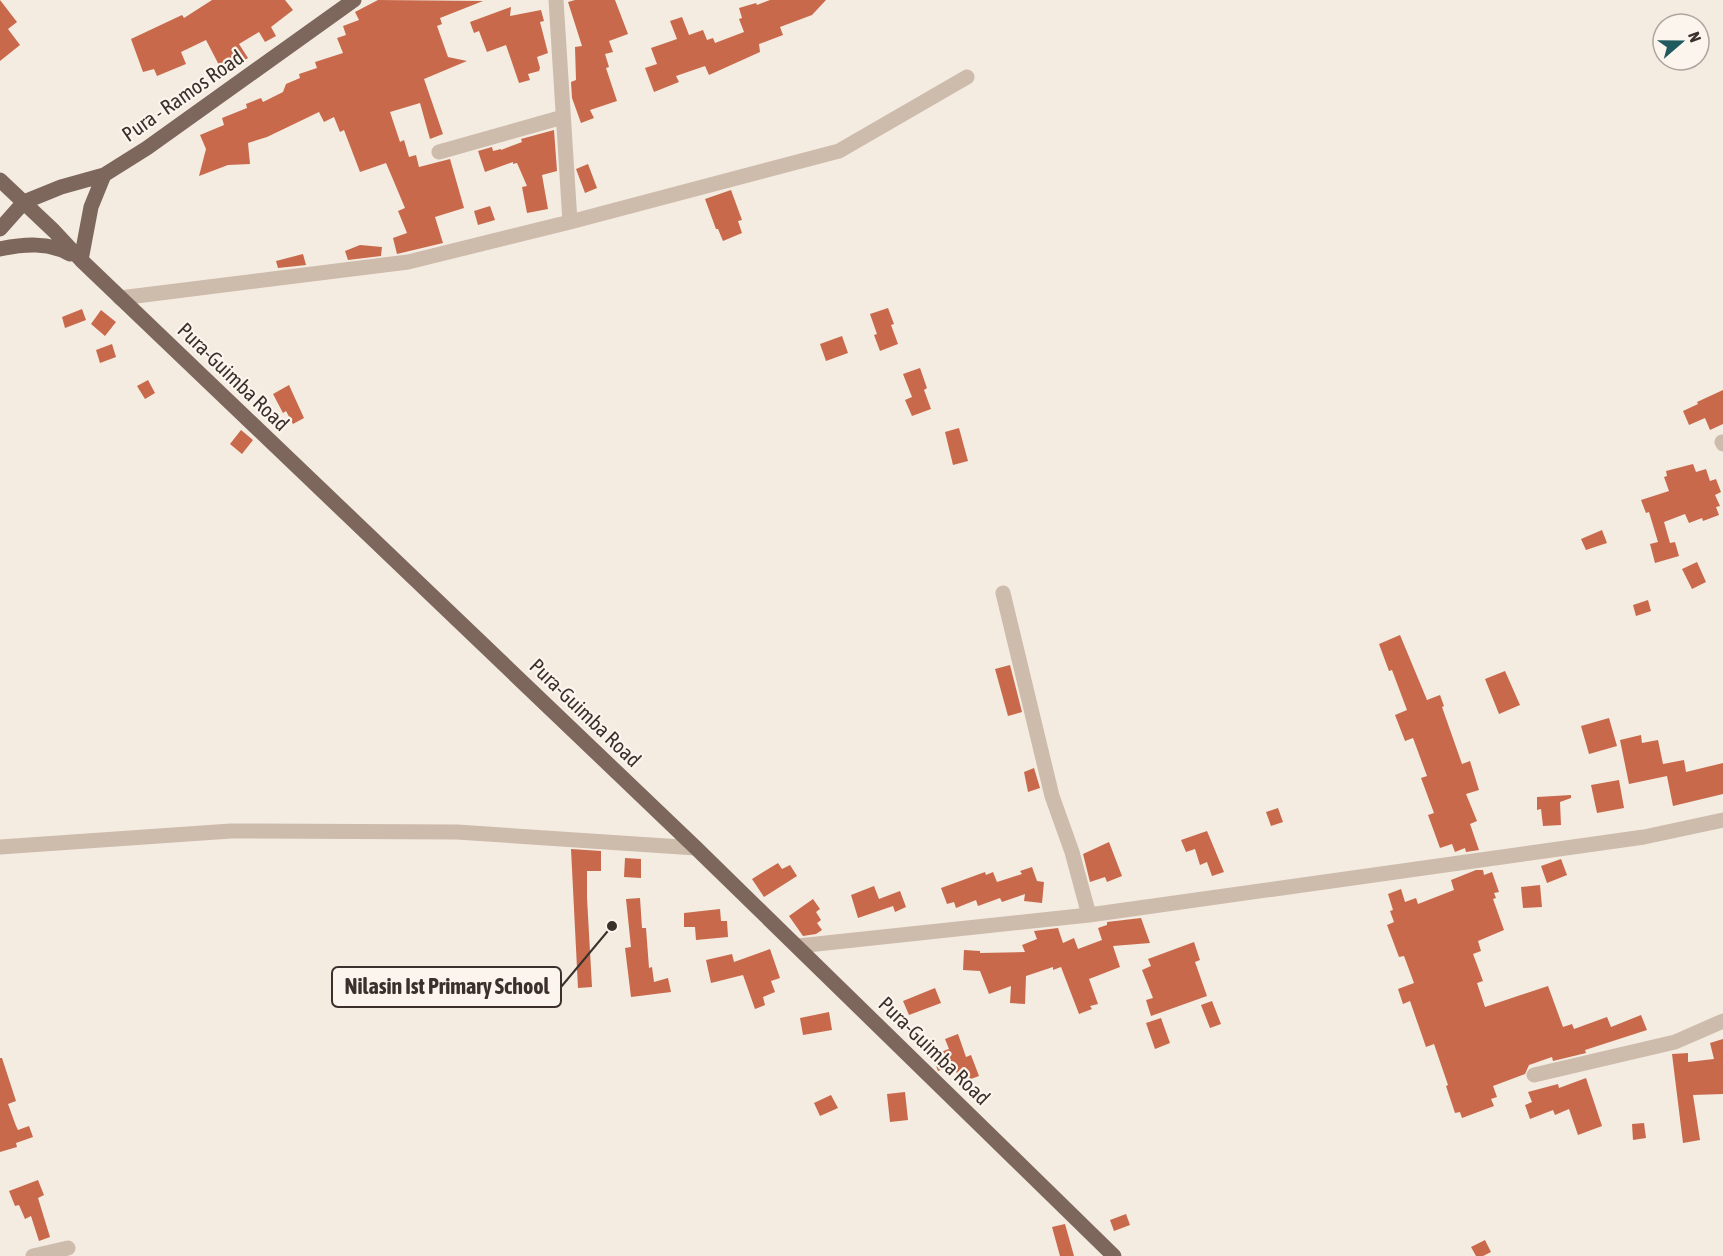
<svg xmlns="http://www.w3.org/2000/svg" width="1723" height="1256" viewBox="0 0 1723 1256" font-family="'Asap Condensed',sans-serif">
	<rect width="100%" height="100%" fill="#f4ebe1"/>
	<path fill="#c8694b" d="M0,0L17,22L8,29L20,45L0,61Z
		M212,0H285L293,10L271,27L276,36L265,42L259,32L239,44L248,58L235,66L231,60L219,65L206,40L181,52L186,64L157,76L154,69L143,72L131,39L182,15L184,18Z
		M378,0L483,1L440,18L442,24L437,26L448,57L467,61L424,79L443,134L430,139L420,103L390,112L400,142L404,140L409,157L416,155L419,167L450,159L464,208L435,217L443,243L397,254L393,238L407,233L398,211L405,208L392,177L386,163L360,172L344,130L340,132L334,117L324,122L319,112L267,137L248,143L250,164L228,165L199,176L206,149L200,135L224,125L222,118L247,108L246,104L261,98L263,102L283,92L286,84L300,78L299,74L317,68L315,62L343,53L337,38L346,35L343,26L359,20L355,12Z
		M575,0H615L628,34L609,41L613,52L605,54L609,67L606,68L617,101L590,110L594,118L581,123L572,98L571,82L576,80L575,47L582,46L568,2Z
		M770,0H826L812,15L780,27L783,35L759,44L760,52L709,75L705,66L676,76L679,82L654,92L645,68L657,64L651,48L677,39L670,21L682,17L689,35L703,30L707,40L713,38L715,43L744,32L739,19L742,18L739,8L756,3L757,5Z
		M511,7L510,16L541,10L544,21L540,22L548,53L537,57L540,68L539,71L528,74L530,80L519,83L506,45L487,52L479,31L474,33L470,22Z
		M554,130L557,171L542,175L548,209L527,213L522,187L527,186L517,163L513,164V162L485,172L478,151L492,147L493,151L501,149V150L522,142L521,139Z
		M588,164L597,188L585,193L576,169Z
		M731,190L742,220L738,221L742,233L723,241L718,229H716L705,199Z
		M490,206L495,220L478,225L474,211Z
		M360,245L382,247L381,256L348,260L345,251Z
		M303,254L306,265L278,268L276,261Z
		M888,308L894,324L891,325L898,344L880,351L874,335L877,334L870,314Z
		M82,309L86,320L65,328L62,317Z
		M101,310L116,322L105,336L91,324Z
		M842,336L848,353L826,361L820,344Z
		M112,344L116,357L100,363L96,350Z
		M920,368L927,388L924,390L931,409L912,416L905,400L912,397L903,374Z
		M148,380L155,393L145,399L137,386Z
		M289,385L304,418L293,424L286,411L283,413L273,394Z
		M1723,390V424L1710,430L1705,418L1689,425L1683,411L1698,404L1697,402Z
		M959,428L968,461L953,465L945,432Z
		M241,430L253,440L242,454L230,444Z
		M1693,464L1696,472L1706,469L1710,481L1716,479L1721,492L1715,495L1720,506L1716,507L1719,515L1703,521L1702,518L1689,523L1685,514L1664,522L1670,543L1675,542L1679,556L1655,563L1650,544L1658,542L1649,512L1646,513L1641,500L1669,491L1664,477L1667,476L1666,471Z
		M1602,530L1607,543L1586,550L1581,539Z
		M1697,562L1706,582L1692,589L1682,569Z
		M1648,600L1651,611L1636,616L1633,605Z
		M1400,635L1427,700L1440,695L1444,706L1442,707L1462,764L1470,761L1479,790L1466,794L1477,821L1470,824L1479,850L1466,852L1465,848L1455,852L1452,844L1440,848L1428,815L1434,813L1421,778L1427,776L1413,738L1405,741L1395,715L1407,710L1392,670L1389,671L1379,644Z
		M1010,665L1022,712L1008,716L995,669Z
		M1505,671L1520,705L1499,714L1485,679Z
		M1609,718L1617,746L1589,754L1581,726Z
		M1641,735L1642,743L1658,740L1663,764L1684,760L1686,772L1723,763V794L1673,806L1667,776L1629,784L1620,740Z
		M1034,768L1040,788L1028,792L1024,772Z
		M1619,780L1624,808L1597,813L1591,785Z
		M1571,795V798L1560,802L1561,825L1543,826L1541,809L1537,810V797Z
		M1278,808L1283,822L1271,826L1266,812Z
		M1207,831L1224,872L1212,876L1207,862L1200,865L1195,849L1186,852L1181,840Z
		M1109,842L1122,876L1107,882L1105,877L1090,882L1083,854Z
		M571,849L601,851V871H587V898L592,987L578,988Z
		M625,858L641,859V878L624,877Z
		M1561,859L1567,875L1547,883L1541,866Z
		M778,863L782,869L790,865L797,876L764,897L752,879Z
		M1032,867L1037,881L1044,882L1042,903L1024,901L1025,894L1002,902L1000,898L978,906L976,900L956,908L954,902L947,904L941,888L985,872L986,875L993,872L997,882L1022,874L1020,871Z
		M1476,870H1483L1484,875L1492,872L1499,892L1494,893L1496,898L1493,899L1504,930L1478,941L1481,951L1473,954L1483,981L1477,983L1485,1007L1548,986L1563,1027L1572,1024L1574,1029L1607,1017L1611,1027L1641,1015L1647,1030L1585,1050L1586,1053L1553,1061L1552,1057L1529,1065L1525,1074L1493,1086L1497,1097L1491,1099L1494,1106L1462,1118L1460,1112L1455,1113L1446,1086L1448,1085L1434,1044L1426,1047L1410,1001L1403,1004L1398,989L1414,983L1404,956L1399,957L1387,925L1394,922L1390,911L1393,910L1388,894L1401,889L1405,902L1416,898L1418,904L1454,890L1451,880Z
		M1540,885L1542,907L1523,908L1521,887Z
		M874,886L879,899L900,891L906,907L895,912L893,906L858,918L851,895Z
		M640,898L642,928H646L649,968L652,967L654,982L668,978L671,992L631,997L625,948L631,947L626,899Z
		M813,899L820,909L816,912L821,920L817,923L822,930L816,934L803,936L789,916Z
		M720,909L721,921H727L728,937L696,940L695,927H684V913Z
		M1141,918L1150,943L1113,946L1120,967L1089,979L1098,1004L1090,1006L1092,1009L1079,1014L1061,967L1053,970V967L1026,976L1025,1004L1010,1003L1011,986L989,994L980,971L963,970L964,950L980,951V953L1025,952L1022,945L1037,939L1034,931L1058,928L1063,943L1074,938L1078,949L1102,940L1098,928L1107,925V922Z
		M1194,942L1200,960L1195,962L1207,996L1151,1016L1146,1000L1153,998L1142,970L1151,966L1148,959Z
		M770,949L780,978L771,981L775,992L763,997L765,1005L755,1009L743,975L711,983L706,960L732,954L734,962Z
		M935,988L941,1003L909,1015L903,1001Z
		M1212,1001L1221,1024L1210,1028L1201,1005Z
		M829,1012L832,1030L803,1035L800,1018Z
		M1161,1018L1170,1043L1155,1049L1146,1023Z
		M958,1034L966,1057L971,1055L979,1076L960,1083L954,1065L938,1071L932,1055L949,1049L945,1039Z
		M1723,1039V1094L1693,1095L1700,1140L1683,1143L1672,1054L1688,1053V1062L1714,1059L1710,1043Z
		M0,1058H2L16,1101L8,1104L16,1126L18,1130L29,1126L33,1137L16,1143L17,1147L0,1152Z
		M1586,1078L1602,1126L1578,1135L1569,1109L1555,1115L1553,1110L1530,1119L1525,1105L1532,1102L1528,1092L1558,1084L1559,1088Z
		M905,1092L908,1120L890,1122L887,1094Z
		M831,1095L838,1108L820,1116L814,1103Z
		M1644,1123L1646,1138L1633,1140L1632,1124Z
		M38,1180L44,1195L38,1198L50,1237L39,1241L31,1216L25,1219L19,1205L15,1206L9,1191Z
		M1126,1214L1130,1225L1114,1231L1110,1220Z
		M1065,1224L1074,1256H1060L1052,1227Z
		M1485,1240L1491,1252L1483,1256H1476L1471,1247Z"/>
	<g fill="none" stroke-linecap="round" stroke-linejoin="round">
		<path stroke="#cdbbac" stroke-width="15" d="M556,0L570,222
			M439,152L563,117
			M120,298L408,262L570,222L839,151L967,77
			M1722,442L1723,444
			M1003,593L1052,796L1072,852L1089,915
			M0,847L231,831L457,832L696,848
			M798,946L1089,915L1644,837L1723,820
			M1534,1075L1675,1042L1723,1021
			M33,1256L68,1248"/>
		<path stroke="#7d675c" stroke-width="15" d="M0,180L54,231L81,260L696,848L1114,1256
			M0,229L24,202L61,187L104,175L147,148L354,0
			M0,249C24,244 49,242 70,254
			M81,260L91,207L104,175"/>
	</g>
	<g text-anchor="middle" stroke-width="4.5" stroke-linejoin="round" paint-order="stroke">
		<g font-size="21" fill="#3b302b" stroke="#fbf5ee">
			<text transform="translate(183 96) rotate(-35)" y="7">Pura - Ramos Road</text>
			<text transform="translate(233 377) rotate(44)" y="7">Pura-Guimba Road</text>
			<text transform="translate(585 713) rotate(44)" y="7">Pura-Guimba Road</text>
			<text transform="translate(934 1051) rotate(44)" y="7">Pura-Guimba Road</text>
		</g>
	</g>
	<path fill="none" stroke="#3b302b" stroke-width="2" d="M612 926L561 987"/>
	<circle fill="#3b302b" stroke="#fbf5ee" stroke-width="2" cx="612" cy="926" r="6"/>
	<rect fill="#fbf5ee" stroke="#3b302b" stroke-width="2" x="332" y="967" width="229" height="40" rx="6"/>
	<g font-size="22" text-anchor="middle" font-weight="bold" fill="#3b302b">
		<text x="447" y="994">Nilasin Ist Primary School</text>
	</g>
	<g transform="translate(1681 42) rotate(70)"><circle r="28" fill="#fbf5ee" stroke="#aea6a0" stroke-width="1.5"/>
	<path d="M0-4.5L10 22L0 15L-10 22Z" fill="#1f5a5e"/>
	<text y="-9" font-size="16" font-weight="bold" text-anchor="middle" fill="#3b302b">N</text>
	</g>
</svg>
